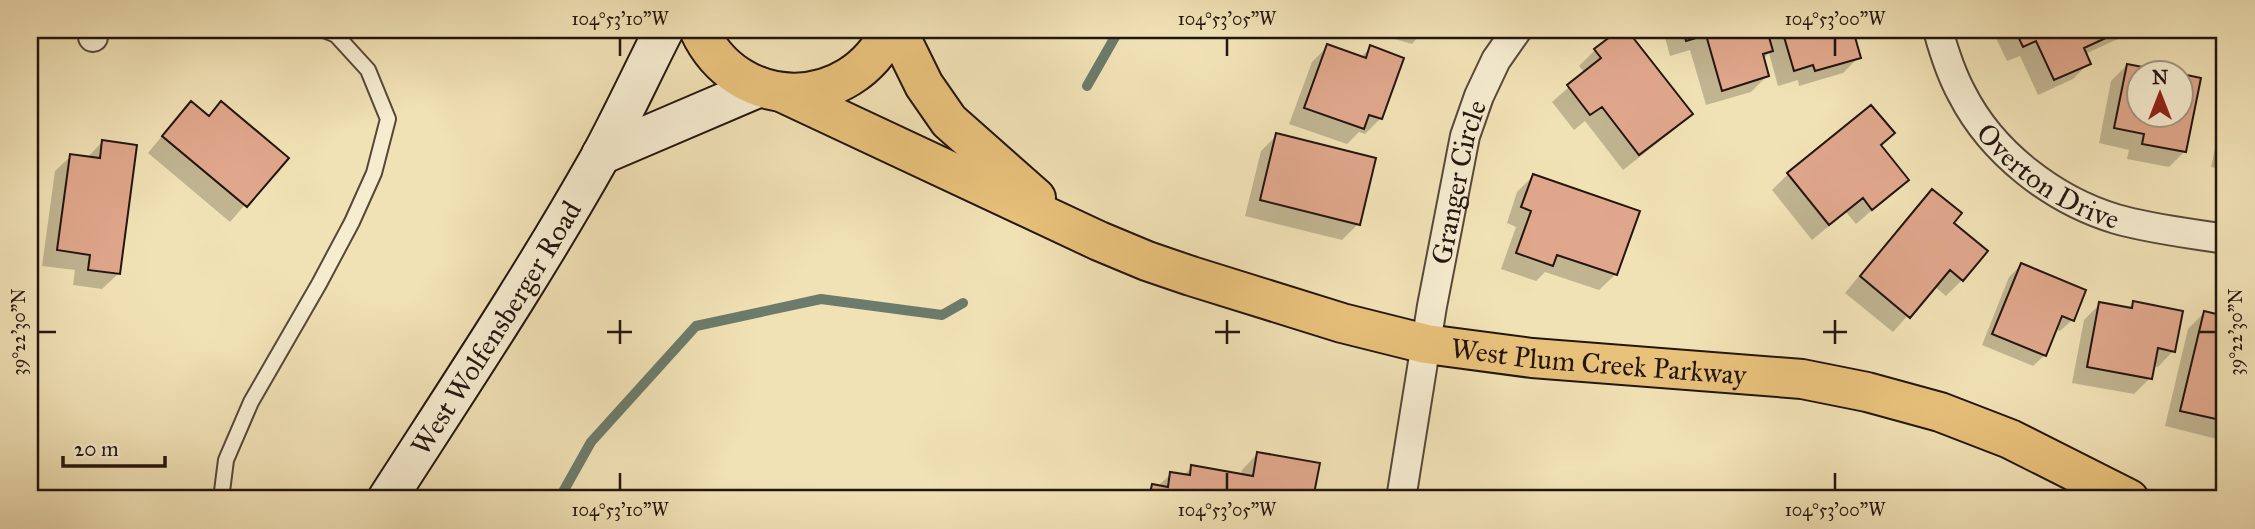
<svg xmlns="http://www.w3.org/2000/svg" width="2255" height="529" viewBox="0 0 2255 529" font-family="'IM FELL Great Primer',serif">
	<rect width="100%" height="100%" fill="#f1e2b6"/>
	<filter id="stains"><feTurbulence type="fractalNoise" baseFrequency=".00286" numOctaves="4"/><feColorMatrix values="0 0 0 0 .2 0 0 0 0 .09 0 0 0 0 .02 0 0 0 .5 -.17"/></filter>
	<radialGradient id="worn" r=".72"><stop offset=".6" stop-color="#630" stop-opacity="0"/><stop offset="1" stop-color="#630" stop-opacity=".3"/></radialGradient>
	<path fill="#0003" d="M1375,30H1424L1412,44L1374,33Z
		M1621,30H1625L1690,114L1674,130L1623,170L1585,121L1574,130L1552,102L1585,73L1579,66L1595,50Z
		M1663,30H1851L1859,57L1843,73L1799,86L1798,80L1778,86L1769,53L1762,60L1767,76L1751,92L1706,105L1690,50L1670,56Z
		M1992,30H2128L2120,38L2085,54L2089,63L2073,79L2038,95L2020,56L2007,61Z
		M1328,46L1360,58L1371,47L1381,118L1365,134L1359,132L1347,144L1289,124L1312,62Z
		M2127,65L2140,74V116H2182V76L2199,79L2185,151L2169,167L2127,159L2129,150L2099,143L2111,81Z
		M2225,102V170L2211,167Z
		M221,104L286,158L230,222L148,153L176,119L208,117Z
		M1871,107L1879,146L1907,180L1856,224L1846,212L1812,240L1772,190L1788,174Z
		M1277,135L1358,224L1342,240L1245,216L1261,151Z
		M102,142L118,274L102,289L73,285L75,270L42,266L55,171L71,156L87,158Z
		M1533,176L1637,212L1615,275L1599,290L1545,272L1536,281L1501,269L1516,227L1507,223L1517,192Z
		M1932,191L1951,223L1962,280L1946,296L1934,286L1893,332L1845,293L1916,207Z
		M2021,265L2072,320L2060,331L2055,329L2045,355L2033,366L1982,345L2009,277Z
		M2134,303L2173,351L2158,367L2153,366L2150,378L2134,394L2072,383L2084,320L2100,304L2128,309Z
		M2204,313L2225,318V441L2165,426L2188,329Z
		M1257,454L1318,464L1312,499H1139L1152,486L1157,487L1171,474L1183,476L1192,467L1241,475L1242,470Z"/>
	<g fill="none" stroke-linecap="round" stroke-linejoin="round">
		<path stroke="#6c7b6b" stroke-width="10" d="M1087,86L1119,30
			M559,499L591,442L696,326L821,299L942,315L963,303"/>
	</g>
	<path fill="#e0a78c" stroke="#23150f" stroke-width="2" d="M1619,30H1627L1693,114L1639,155L1602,107L1590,115L1567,85L1601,58L1594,49Z
		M1683,30H1767L1773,51L1763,54L1769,76L1722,91L1706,35L1686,41Z
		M1782,30H1853L1861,58L1815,71L1813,65L1794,71Z
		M2015,30H2123L2084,48L2091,64L2054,80L2036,41L2023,47Z
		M1327,44L1366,58L1370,45L1404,58L1382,119L1369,115L1364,129L1304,108Z
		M2127,64L2179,74H2140V116H2182V74L2201,78L2186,152L2142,144L2144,134L2114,128Z
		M191,101L209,116L221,101L289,158L247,207L162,136Z
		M1871,105L1895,133L1881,145L1909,180L1872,210L1863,198L1829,225L1787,173Z
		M1276,133L1376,158L1360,225L1260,200Z
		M102,140L137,145L120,274L88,270L90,255L57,250L70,154L100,158Z
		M1533,174L1640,211L1617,275L1557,255L1553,266L1516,253L1531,211L1521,207Z
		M1932,189L1962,213L1954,223L1988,251L1963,281L1950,270L1910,318L1860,276Z
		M2021,263L2086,290L2074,321L2062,316L2046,356L1992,334Z
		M2133,301L2183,311L2175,352L2158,348L2152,379L2087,367L2099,302L2132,308Z
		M2204,311L2225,316V421L2180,411Z
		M1257,452L1320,463L1313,499H1149L1152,484L1168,487L1170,472L1190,475L1191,465L1253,476Z"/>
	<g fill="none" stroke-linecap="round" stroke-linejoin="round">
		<g stroke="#564839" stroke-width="18">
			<path id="service" d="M221,499L226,460L251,402L319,284L352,222L374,173L388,119L368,70L336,35L324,30"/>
		</g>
		<g stroke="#564839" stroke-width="32">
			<g id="minor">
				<path id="s1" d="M1938,30C1944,52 1951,74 1962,94C1992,153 2053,200 2116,219C2151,229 2188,233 2225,239"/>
				<path d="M93,37L94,30"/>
				<path id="s2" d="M1401,499L1432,306L1465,136L1479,96L1496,60L1517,30"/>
			</g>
		</g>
		<g stroke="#23150f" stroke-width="42">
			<g id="secondary">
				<path d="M601,155L760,87"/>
				<path id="s3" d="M387,499C459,387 533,276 599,159C622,117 642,73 664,30"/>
			</g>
		</g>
		<g stroke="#23150f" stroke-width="42">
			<g id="primary">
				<path d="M699,30C738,114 851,113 890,30"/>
				<path d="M897,30L924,85L949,121L1036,198"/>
				<path id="s4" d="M781,92L1099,241L1147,261L1191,276L1342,323L1426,344L1532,358L1802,379L1867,392L1940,412L2010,439L2129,499"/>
			</g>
		</g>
		<use href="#service" stroke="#f6ecd0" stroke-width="14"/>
		<use href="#minor" stroke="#f6ecd0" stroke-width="28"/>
		<use href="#secondary" stroke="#f6ecd0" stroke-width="38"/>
		<use href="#primary" stroke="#e8c17b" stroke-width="38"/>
	</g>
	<path fill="none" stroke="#23150f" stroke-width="2.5" d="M620,38V56M1227,38V56M1835,38V56M620,320V344M1227,320V344M1835,320V344M38,332H56M607,332H632M1215,332H1240M1823,332H1847M2199,332H2216M620,473V490M1227,473V490M1835,473V490"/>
	<g text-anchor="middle" stroke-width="5" stroke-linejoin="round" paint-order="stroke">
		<g font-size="28" fill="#23150f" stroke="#f6ecd0">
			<text dy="10" stroke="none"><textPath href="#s1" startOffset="191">Overton Drive</textPath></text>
			<text dy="10" stroke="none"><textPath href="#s2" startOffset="322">Granger Circle</textPath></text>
			<text dy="10" stroke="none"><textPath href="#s3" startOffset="203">West Wolfensberger Road</textPath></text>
			<text dy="10" stroke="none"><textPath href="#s4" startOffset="868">West Plum Creek Parkway</textPath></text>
		</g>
	</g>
	<rect width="2255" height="529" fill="none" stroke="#f1e2b6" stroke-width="77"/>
	<g transform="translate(2160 94)"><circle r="33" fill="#f6ecd0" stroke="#a29683" stroke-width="2"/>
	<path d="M0-5L12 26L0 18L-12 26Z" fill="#8f2418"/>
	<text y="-10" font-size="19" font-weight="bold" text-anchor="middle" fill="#23150f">N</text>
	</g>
	<path d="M63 456v10h102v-10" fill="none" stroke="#23150f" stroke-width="3.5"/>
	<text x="74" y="456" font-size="21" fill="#23150f" stroke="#f6ecd0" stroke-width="5" paint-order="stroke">20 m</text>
	<rect x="38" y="38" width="2178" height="452" fill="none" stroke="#23150f" stroke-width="2.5"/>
	<g font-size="18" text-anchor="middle" fill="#23150f">
		<text x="620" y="25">104°53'10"W</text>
		<text x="1227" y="25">104°53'05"W</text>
		<text x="1835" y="25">104°53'00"W</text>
		<text transform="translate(19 332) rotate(-90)" y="6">39°22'30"N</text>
		<text transform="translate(2236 332) rotate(-90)" y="6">39°22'30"N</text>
		<text x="620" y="516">104°53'10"W</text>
		<text x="1227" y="516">104°53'05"W</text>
		<text x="1835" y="516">104°53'00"W</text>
	</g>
	<rect width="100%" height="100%" filter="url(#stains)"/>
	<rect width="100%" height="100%" fill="url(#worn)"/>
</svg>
